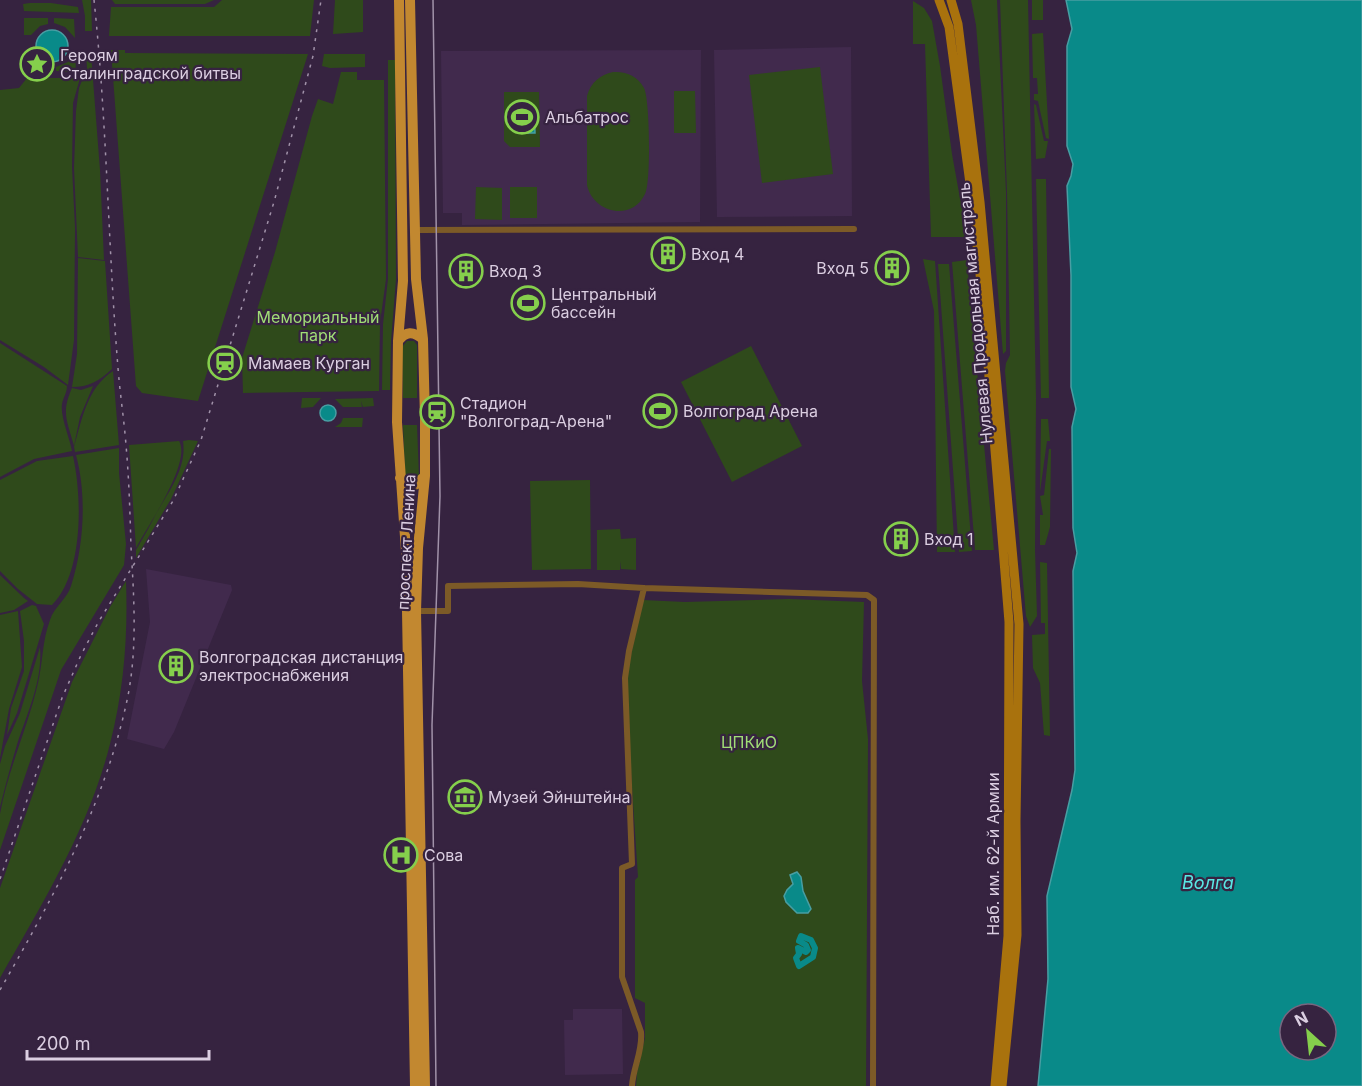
<svg xmlns="http://www.w3.org/2000/svg" width="1362" height="1086" viewBox="0 0 1362 1086" font-family="Inter,sans-serif">
	<rect width="100%" height="100%" fill="#362340"/>
	<path fill="#412a4d" d="M851,47L852,216L717,217L714,50Z
		M701,50L700,222L462,225V213H443L441,51Z
		M146,569L231,585L232,590L174,732L164,749L127,739L150,622Z
		M573,1009H622L623,1074L565,1075L564,1020H573Z"/>
	<path fill="#2f4a1b" d="M82,0H91L92,31H85V16Z
		M112,0H214L205,4H115Z
		M222,0H314L310,36H109L111,7H214Z
		M335,0H363V32L333,34Z
		M971,0H997L1006,192V351L1003,354L976,25Z
		M1000,0H1028L1036,398L1035,550L1037,616L1030,627L1026,616L1005,371L1006,363L1010,355L1007,192Z
		M1032,0H1043V20H1032Z
		M913,1L924,8L932,21L940,66L952,154L967,237H931L925,44H913Z
		M30,3H51L78,7L79,13L24,11L23,4Z
		M24,18H48V24L40,26L31,35H24Z
		M54,18L74,19L75,38L65,27L54,23Z
		M1043,33L1049,139L1046,138L1038,101L1034,100V94H1038L1037,78H1033L1032,34Z
		M111,50H125V53L308,54L198,401L142,393L136,386Z
		M75,52L76,72L56,71V67L68,62Z
		M25,53H31L40,65L49,68V71H25Z
		M86,54H91L100,170L104,260L78,257L74,168L76,111L79,88L87,68Z
		M324,54H365V67L330,68L322,66Z
		M388,60H395L396,279L391,341L390,390H382L383,324L388,279Z
		M820,67L833,174L762,183L749,75Z
		M341,72H357V80H384L386,279L380,323L379,391L243,393L242,358L275,252L312,116L318,99L333,104Z
		M613,72C626,71 638,76 644,88C650,99 651,183 645,194C632,222 593,213 587,185V96C591,82 600,75 613,72Z
		M27,78H80L73,103L72,167L75,228L74,340L68,385L44,367L0,340V90L19,88Z
		M674,91H695L696,133H674Z
		M504,92H539L540,147H510L504,141Z
		M1034,104L1036,105L1044,141H1048L1045,158L1036,159Z
		M1036,179H1046L1049,398H1041Z
		M476,187L502,188V220L475,219Z
		M510,187H537V218H510Z
		M78,258L105,261L112,369C99,381 89,387 72,387L77,354Z
		M923,259L935,261L955,552H937L934,311Z
		M967,260L970,297L994,550H975L952,262Z
		M938,264H949L972,551L959,552Z
		M407,341H414L417,345V398H403L402,347Z
		M0,343L67,386C67,393 63,398 62,404C60,416 70,439 72,451L34,459L0,477Z
		M751,346L802,446L732,482L681,382Z
		M113,371L119,445L75,452L74,447C82,419 87,388 113,371Z
		M93,386L80,417L74,446C67,420 61,413 72,388L81,390Z
		M302,398H321L313,407L301,408Z
		M373,398L374,406L363,407L361,401L362,407H343L335,399Z
		M343,418H363L362,427H335L341,423Z
		M1041,419H1048L1050,441H1047L1040,492Z
		M403,425H417L419,477L416,480H410L405,475Z
		M189,440L198,441L171,499L136,558V550C143,538 150,526 156,514C169,491 187,468 183,441Z
		M179,441C192,462 147,527 136,548L129,445Z
		M119,448V473L126,544L124,565L61,670L0,850C0,839 0,826 0,814C8,769 28,727 38,683C43,662 42,641 50,620C54,607 67,599 71,586C84,545 87,496 76,455Z
		M1049,449H1051L1050,527L1045,545H1040V515H1043L1040,496L1044,495Z
		M73,456C82,496 84,573 52,605L37,604L18,589L0,571V480L37,461Z
		M590,480L591,569L532,570L530,481Z
		M620,529L621,539L636,538V570L621,569V561L620,570H597V530Z
		M1040,562L1047,563L1050,736L1044,735L1040,683L1033,668L1032,635L1045,634V623H1041Z
		M0,575L24,598L28,601L14,610L0,613Z
		M126,581C128,636 124,690 110,744C89,828 42,904 0,978V888L72,682L110,607Z
		M789,599L864,602L862,681L868,739L866,1086H636L637,1073L645,1038V1003L635,998V880L638,877L625,682L643,600L685,602Z
		M32,605L36,606L44,624L17,713L7,735L11,708L24,671V641L20,611Z
		M18,611L22,667L9,709L0,758V615Z
		M40,647C43,682 26,715 16,748C10,768 5,787 0,807V764L5,746L20,713Z"/>
	<path fill="#098a89" stroke="#489ea3" stroke-width="1.5" fill-rule="evenodd" d="M1066,0H1362V1086H1038L1048,979L1047,896L1072,790L1075,770L1073,571L1077,553L1073,528L1072,427L1076,409L1071,387V275L1067,186L1071,176L1073,164L1067,146V46L1072,29ZM1290,1014H1326V1050H1290Z
		M36 46a16 16 0 1 1 32 0a16 16 0 1 1-32 0Z
		M519,106H534L535,133H519Z
		M320 413a8 8 0 1 1 16 0a8 8 0 1 1-16 0Z
		M797,872L801,877L803,891L811,909L808,913H797L786,902L784,896L787,890L793,884L790,875Z"/>
	<g fill="none" stroke-linecap="round" stroke-linejoin="round">
		<path stroke="#098a89" stroke-width="6" d="M801,936L811,940L815,948L813,957L799,966L796,958L799,954L798,948L806,952L808,950L806,945L799,941Z"/>
		<path stroke="#7c5a27" stroke-width="6" d="M415,230L854,229
			M416,611H448V586L578,584L644,588L867,595L874,600L873,1086
			M632,1086C633,1067 643,1051 641,1032L622,977V868L632,864L625,678L629,651L644,588"/>
		<path stroke="#a9720d" stroke-width="9" d="M939,0L949,27L973,206L983,303L1009,622L1008,936L995,1086
			M951,0L958,24L980,202L1019,624L1016,821L1017,935L1002,1086"/>
		<path stroke="#c28830" stroke-width="10" d="M399,0L403,281L398,341L397,422L406,551L415,1086
			M410,0L416,279L423,339L425,419V476L418,548L416,611L425,1086
			M398,341C406,331 413,331 423,339
			M400,478L412,486L415,485L425,476"/>
		<path stroke="#a192a9" stroke-width="1.5" d="M433,0L440,496L432,725L436,1086"/>
		<path stroke="#a192a9" stroke-width="1.5" stroke-dasharray="3 6" stroke-linecap="butt" d="M0,879L62,698L81,655L99,621L173,501L201,440L274,202L313,56L321,0
			M0,990C52,899 103,808 126,705C138,653 134,599 131,547C130,513 129,479 126,445C124,419 120,394 118,368C108,246 107,122 94,0"/>
	</g>
	<defs>
		<g id="sight-ring" transform="scale(1.725)"><circle r="9.5" fill="#362340" stroke="#85cf4c" stroke-width="1.5"/><path d="M0-6L1.8-2.2L6-1.7L2.9 1.2L3.7 5.4L0 3.3L-3.7 5.4L-2.9 1.2L-6-1.7L-1.8-2.2Z" fill="#85cf4c"/></g>
		<g id="stadium-ring" transform="scale(1.725)"><circle r="9.5" fill="#362340" stroke="#85cf4c" stroke-width="1.5"/><path d="M0-5a6.5 5 0 1 0 0 10a6.5 5 0 1 0 0-10ZM-3.5-1.8h7v3.6h-7Z" fill="#85cf4c"/></g>
		<g id="building-ring" transform="scale(1.725)"><circle r="9.5" fill="#362340" stroke="#85cf4c" stroke-width="1.5"/><path d="M-4-6H4V6H1V3H-1V6H-4ZM-2.5-4.3h1.7v1.8h-1.7ZM.8-4.3h1.7v1.8H.8ZM-2.5-1h1.7V.8h-1.7ZM.8-1h1.7V.8H.8Z" fill="#85cf4c"/></g>
		<g id="station-ring" transform="scale(1.725)"><circle r="9.5" fill="#362340" stroke="#85cf4c" stroke-width="1.5"/><path d="M-3-6H3Q5-6 5-4V2Q5 4 3 4L4.5 6H3L1.5 4h-3L-3 6H-4.5L-3 4Q-5 4-5 2V-4Q-5-6-3-6ZM-3.5-4v3h7v-3ZM-3.5 1v1.5H-2V1ZM2 1v1.5H3.5V1Z" fill="#85cf4c"/></g>
		<g id="museum-ring" transform="scale(1.725)"><circle r="9.5" fill="#362340" stroke="#85cf4c" stroke-width="1.5"/><path d="M0-6L6-3V-2H-6V-3ZM-5-1h2V3h-2ZM-1-1h2V3h-2ZM3-1h2V3H3ZM-6 4H6V6H-6Z" fill="#85cf4c"/></g>
		<g id="hospital-ring" transform="scale(1.725)"><circle r="9.5" fill="#362340" stroke="#85cf4c" stroke-width="1.5"/><path d="M-5-5h3v3.5h4V-5h3V5h-3V1.5h-4V5h-3Z" fill="#85cf4c"/></g>
	</defs>
	<g fill-rule="evenodd">
		<use href="#sight-ring" x="37" y="64"/>
		<use href="#stadium-ring" x="522" y="117"/>
		<use href="#building-ring" x="668" y="254"/>
		<use href="#building-ring" x="892" y="268"/>
		<use href="#building-ring" x="466" y="271"/>
		<use href="#stadium-ring" x="528" y="303"/>
		<use href="#station-ring" x="225" y="363"/>
		<use href="#stadium-ring" x="660" y="411"/>
		<use href="#station-ring" x="437" y="412"/>
		<use href="#building-ring" x="901" y="539"/>
		<use href="#building-ring" x="176" y="666"/>
		<use href="#museum-ring" x="465" y="797"/>
		<use href="#hospital-ring" x="401" y="855"/>
	</g>
	<g text-anchor="middle" stroke-width="4.5" stroke-linejoin="round" paint-order="stroke">
		<g font-size="16" fill="#dbcee1" stroke="#362340" text-anchor="start">
			<text x="60" y="61">Героям<tspan x="60" dy="18">Сталинградской битвы</tspan></text>
			<text x="545" y="123">Альбатрос</text>
			<text x="691" y="260">Вход 4</text>
			<text x="869" y="274" text-anchor="end">Вход 5</text>
			<text x="489" y="277">Вход 3</text>
			<text x="551" y="300">Центральный<tspan x="551" dy="18">бассейн</tspan></text>
			<text x="248" y="369">Мамаев Курган</text>
			<text x="460" y="409">Стадион<tspan x="460" dy="18">"Волгоград-Арена"</tspan></text>
			<text x="683" y="417">Волгоград Арена</text>
			<text x="924" y="545">Вход 1</text>
			<text x="199" y="663">Волгоградская дистанция<tspan x="199" dy="18">электроснабжения</tspan></text>
			<text x="488" y="803">Музей Эйнштейна</text>
			<text x="424" y="861">Сова</text>
		</g>
		<g font-size="16" fill="#dbcee1" stroke="#362340">
			<text transform="translate(975 313) rotate(-95)" y="6">Нулевая Продольная магистраль</text>
			<text transform="translate(406 542) rotate(-87)" y="6">проспект Ленина</text>
			<text transform="translate(993 854) rotate(-90)" y="6">Наб. им. 62-й Армии</text>
		</g>
		<g font-size="16" fill="#a0de76" stroke="#362340">
			<text x="318" y="323">Мемориальный<tspan x="318" dy="18">парк</tspan></text>
			<text x="749" y="748">ЦПКиО</text>
		</g>
		<g font-size="18" font-style="italic" fill="#59e7e5" stroke="#362340">
			<text x="1208" y="889">Волга</text>
		</g>
	</g>
	<g transform="translate(1308 1032) rotate(333)"><circle r="28" fill="#362340" stroke="#786780" stroke-width="1.5"/>
	<path d="M0-4.5L10 22L0 15L-10 22Z" fill="#85cf4c"/>
	<text y="-9" font-size="16" font-weight="bold" text-anchor="middle" fill="#dbcee1">N</text>
	</g>
	<path d="M27 1050v9h182v-9" fill="none" stroke="#dbcee1" stroke-width="3"/>
	<text x="36" y="1050" font-size="18" fill="#dbcee1" stroke="#362340" stroke-width="4.5" paint-order="stroke">200 m</text>
</svg>
